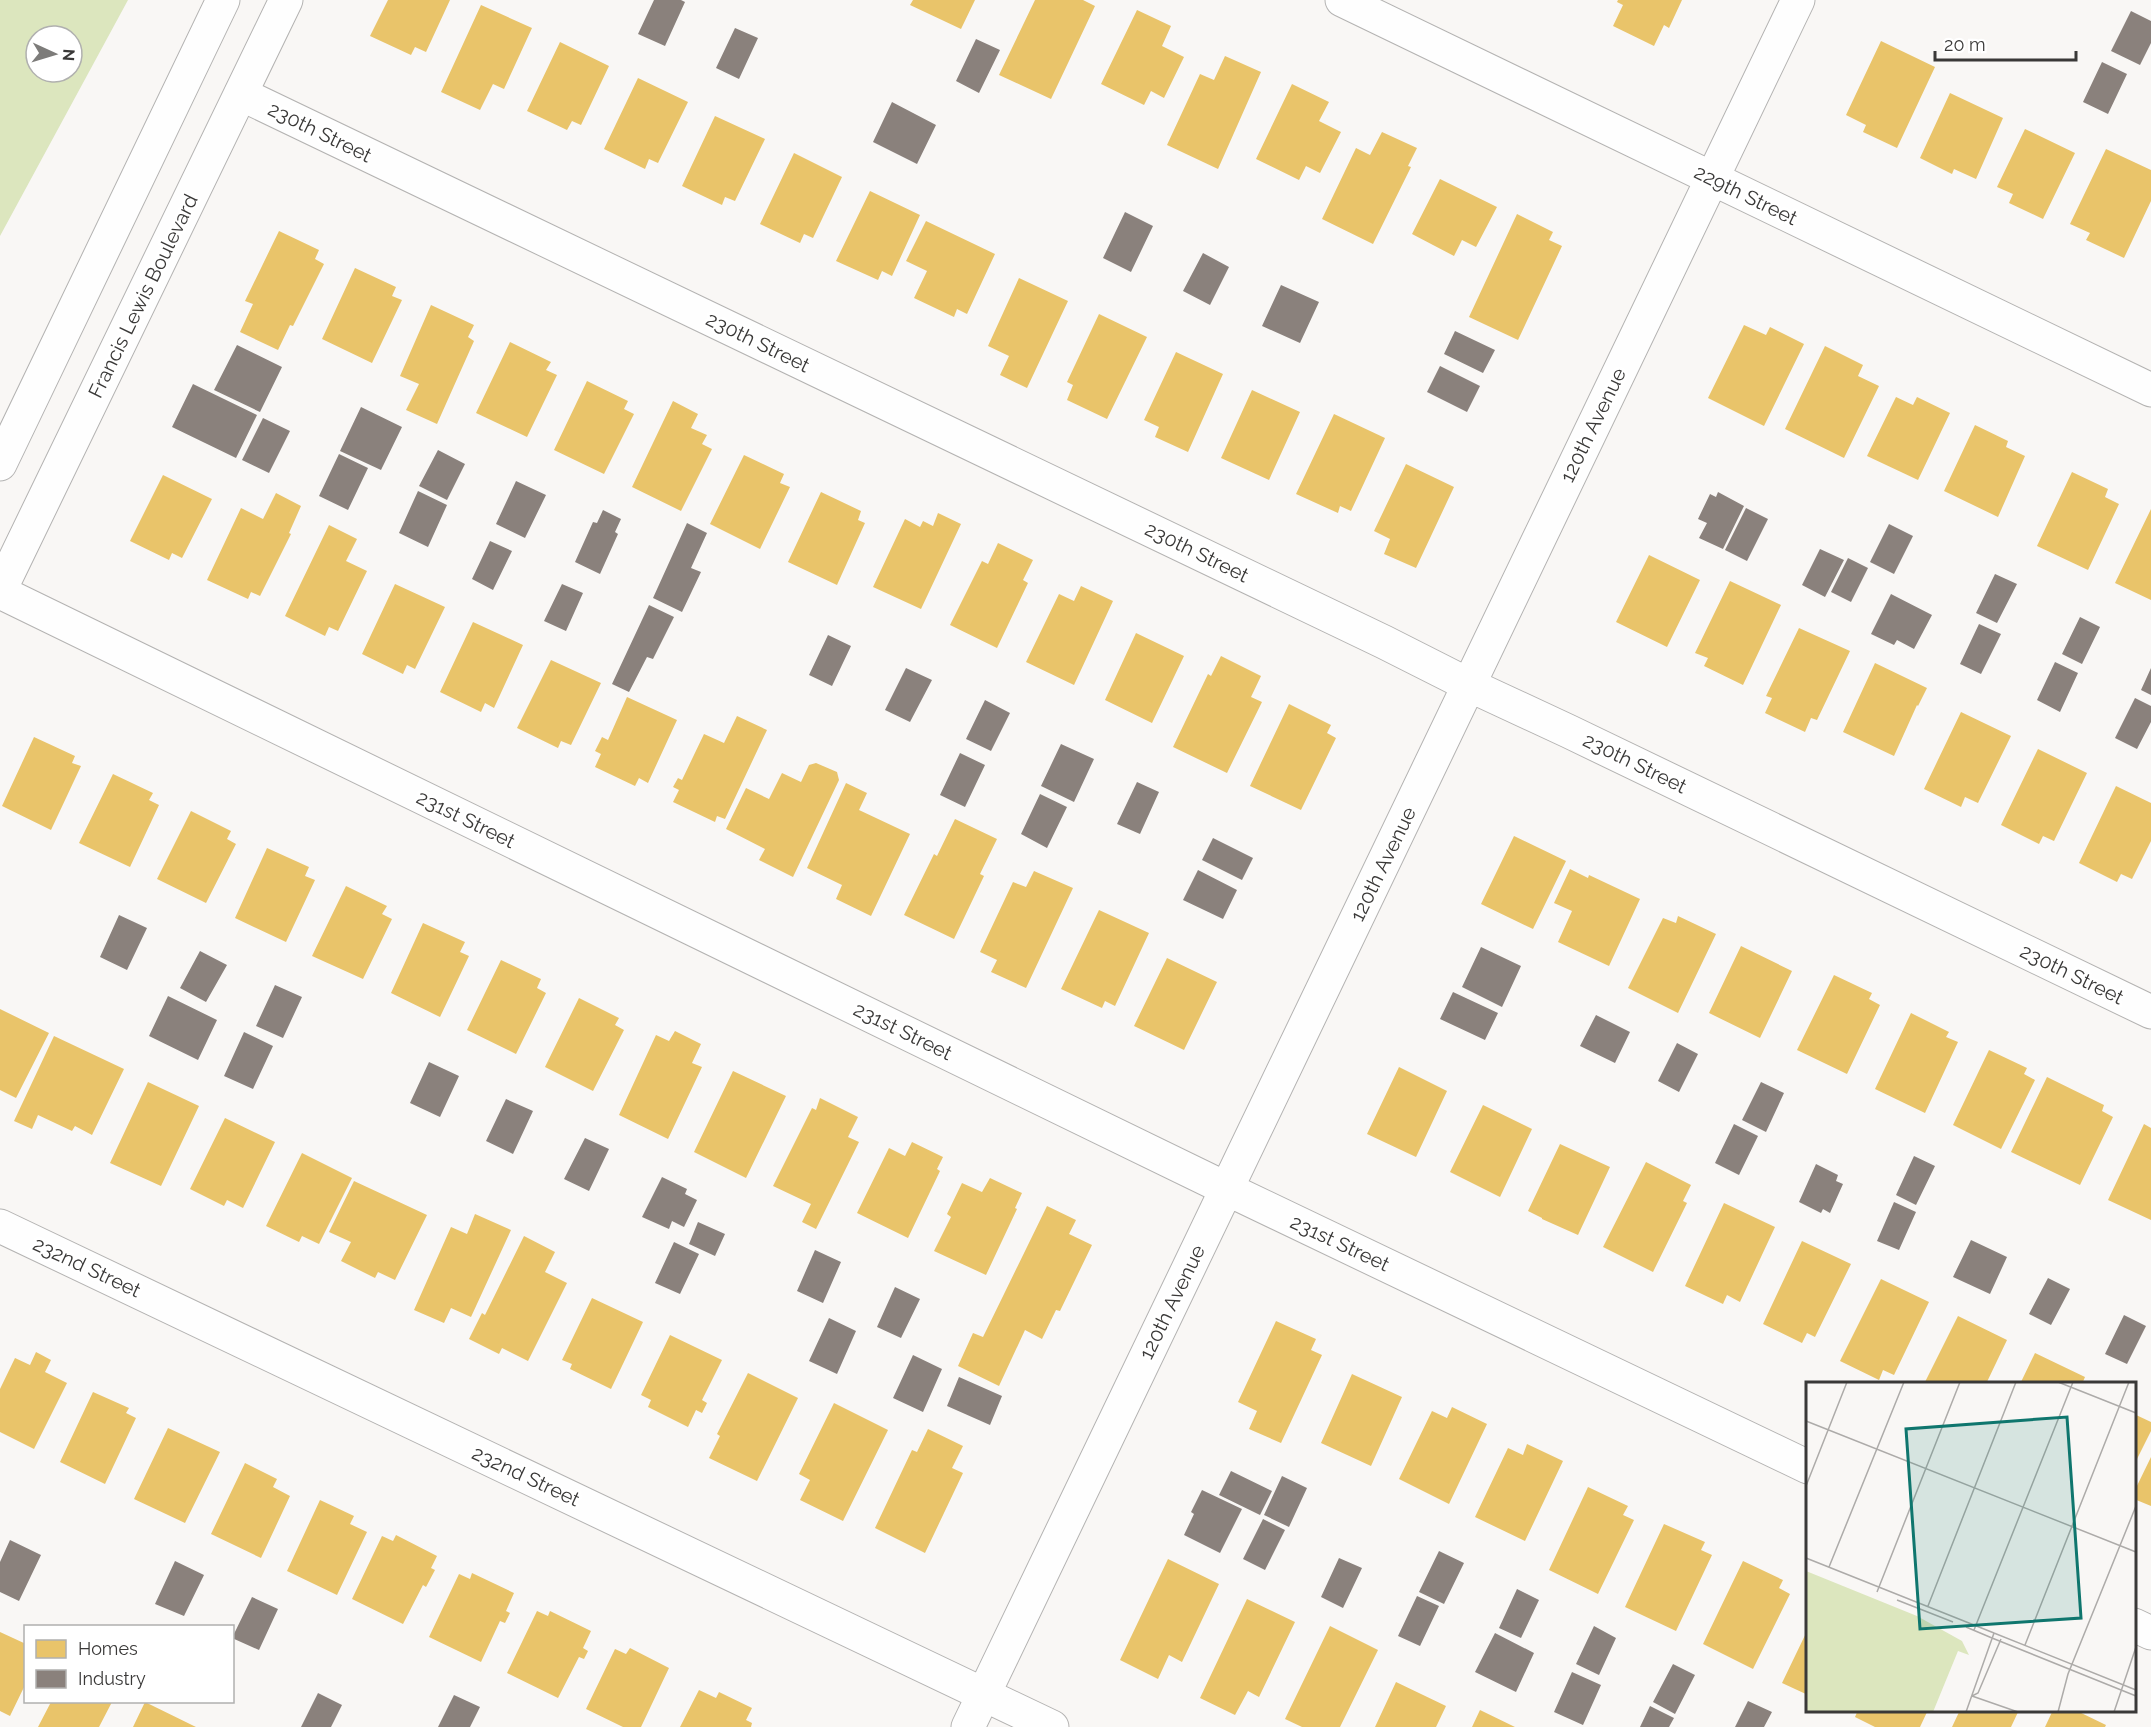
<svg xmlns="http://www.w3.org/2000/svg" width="2151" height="1727" viewBox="0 0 2151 1727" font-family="Raleway,sans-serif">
	<rect width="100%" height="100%" fill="#f9f7f5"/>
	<path fill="#dce6be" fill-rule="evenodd" d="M0,0H128L0,236ZM36,36H72V72H36Z"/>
	<path fill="#e9c46a" d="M388,0H450L426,52L415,47L411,55L370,36Z
		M913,0H975L961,29L910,5Z
		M1035,0H1083L1095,6L1051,99L999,75Z
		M1618,0H1682L1669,28L1664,25L1654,46L1613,26L1623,5L1617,2Z
		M481,5L532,28L504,89L493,84L480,110L441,92Z
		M1137,10L1171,26L1162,46L1184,57L1164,98L1151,91L1144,105L1101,84Z
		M1881,41L1935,67L1897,148L1863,132L1866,125L1846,115Z
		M560,42L609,66L581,125L572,121L567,130L527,111Z
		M1225,56L1261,72L1218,169L1167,145L1200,74L1214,80Z
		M638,78L688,102L658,163L649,159L645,169L604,149Z
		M1292,84L1329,102L1319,121L1341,132L1320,173L1306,166L1299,180L1256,159Z
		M1950,93L2003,118L1976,179L1954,169L1952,174L1920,158Z
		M715,116L765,139L735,201L725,197L722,205L682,186Z
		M2025,129L2075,153L2043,219L2009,203L2013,194L1997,187Z
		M1382,132L1417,148L1408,166L1411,167L1373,244L1322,219L1356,148L1370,155Z
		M2106,149L2151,170V201L2124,258L2086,240L2090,233L2070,224Z
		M794,153L842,177L813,238L804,234L800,243L760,224Z
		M1440,179L1497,207L1476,247L1462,240L1454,256L1412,234Z
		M870,191L920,215L892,276L882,271L878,280L836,261Z
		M1517,214L1553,232L1549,240L1562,246L1518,340L1469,317Z
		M926,221L995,254L967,314L957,309L954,317L914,298L927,271L906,261Z
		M279,231L319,250L315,259L324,264L293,326L290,325L278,350L240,332L253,304L245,301Z
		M355,268L396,287L392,296L402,300L372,363L322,339Z
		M1019,278L1068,301L1027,388L1000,375L1009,356L988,346Z
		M431,305L474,325L468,337L474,341L437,424L406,410L419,384L400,376Z
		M1099,314L1147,337L1107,419L1067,400L1073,385L1067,382Z
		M1744,325L1766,335L1770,327L1804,344L1764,426L1708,398Z
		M510,342L551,362L546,370L557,375L527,437L476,413Z
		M1825,346L1863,365L1858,376L1879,386L1844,458L1785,429Z
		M1176,352L1223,374L1188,452L1155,437L1159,427L1144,420Z
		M587,381L628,401L624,409L634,414L604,474L554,450Z
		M1252,390L1300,412L1269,480L1221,458Z
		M1896,397L1913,405L1917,397L1950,413L1918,480L1867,456Z
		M673,401L698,414L691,428L707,435L702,444L712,449L681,511L632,487Z
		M1334,414L1385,438L1351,511L1340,506L1338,513L1296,494Z
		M1975,425L2008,441L2006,447L2025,456L1998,517L1944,491Z
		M744,455L784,474L780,483L790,487L760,549L710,524Z
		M1406,464L1454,487L1416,568L1384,554L1390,539L1374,531Z
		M2072,472L2108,489L2105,497L2119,504L2088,570L2037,546Z
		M163,475L212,499L182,558L172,553L169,560L130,541Z
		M821,492L861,511L858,520L865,523L837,585L788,562Z
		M276,493L301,506L289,533L291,534L260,596L251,592L248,599L207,580L241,508L263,519Z
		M2151,509V600L2115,583Z
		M938,513L961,524L921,609L873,587L905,519L920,527L923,521L933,526Z
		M329,525L357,539L346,561L367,571L338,631L329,627L325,636L285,616Z
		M998,543L1033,560L1023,580L1028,583L997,648L950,625L982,561L988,564Z
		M1649,555L1700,580L1667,647L1616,622Z
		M1730,581L1781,605L1743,685L1704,666L1708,658L1695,653Z
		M395,584L445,607L415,669L407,665L403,674L362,654Z
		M1081,586L1113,601L1074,685L1026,662L1059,594L1074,601Z
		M473,622L523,645L494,708L485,703L481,712L440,692Z
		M1799,628L1850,651L1817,720L1811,718L1805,732L1765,713L1772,698L1766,696Z
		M1136,633L1184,656L1152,723L1105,700Z
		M1221,656L1261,676L1251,697L1262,702L1227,773L1173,747L1208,674L1211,676Z
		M551,660L601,683L571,745L561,741L558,748L517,728Z
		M1875,663L1927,688L1918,706L1917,705L1894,756L1843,732Z
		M627,697L677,720L648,783L639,778L635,786L595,767L601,754L595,751L602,737L608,740Z
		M1289,704L1331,725L1327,733L1336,738L1301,810L1250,786Z
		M1961,712L2011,736L1978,803L1965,797L1961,807L1924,789Z
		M737,716L767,730L725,819L717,816L715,822L673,802L679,790L673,787L678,778L682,780L704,734L724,743Z
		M34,737L75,756L72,763L81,766L51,830L2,806Z
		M2038,749L2087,773L2054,841L2043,836L2039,844L2001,825Z
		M816,763L837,772L839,780L793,877L759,860L765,849L726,829L746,788L769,799L782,773L801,782L809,765Z
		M113,774L153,793L149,800L159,805L130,867L79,843Z
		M846,783L867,793L859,810L910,834L871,916L836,899L842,885L807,868Z
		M2116,786L2151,803V841L2132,879L2121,874L2117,882L2079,863Z
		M191,811L231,831L227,839L236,844L206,903L157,879Z
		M955,819L997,839L980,874L984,876L954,939L904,915L934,854L937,856Z
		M1514,836L1566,861L1533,929L1481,904Z
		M267,848L309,867L305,876L315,880L286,942L235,918Z
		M1570,869L1588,878L1589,875L1640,899L1609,966L1558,942L1572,911L1554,903Z
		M1034,871L1073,888L1026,988L991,972L997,960L980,952L1013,882L1026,887Z
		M346,886L387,906L382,914L392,919L363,979L312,956Z
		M1099,910L1149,933L1115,1006L1105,1001L1102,1008L1061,989Z
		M1678,916L1716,934L1678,1013L1628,988L1663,918L1676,923Z
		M423,923L465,942L460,952L469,956L440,1017L391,993Z
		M1741,946L1792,971L1760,1038L1709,1013Z
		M1167,958L1217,982L1184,1050L1134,1026Z
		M501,960L541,979L537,988L546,993L516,1054L467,1030Z
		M1834,975L1872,993L1869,999L1880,1005L1847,1074L1797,1050Z
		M579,998L619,1018L615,1025L624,1030L593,1091L545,1067Z
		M0,1009L49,1033L16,1098L0,1090Z
		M1911,1013L1949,1032L1946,1037L1958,1042L1925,1113L1875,1089Z
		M675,1031L701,1044L692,1063L702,1067L668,1139L619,1115L656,1035L669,1041Z
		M54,1036L124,1069L92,1135L75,1126L72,1131L38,1115L32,1129L14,1121Z
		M1989,1050L2027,1068L2024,1074L2035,1080L2001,1149L1953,1125Z
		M1399,1067L1447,1091L1416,1157L1367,1134Z
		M733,1071L786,1096L746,1178L694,1152Z
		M2047,1077L2104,1105L2102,1111L2113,1117L2080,1185L2011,1152Z
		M148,1082L199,1106L161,1186L110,1163Z
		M820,1098L858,1117L848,1137L859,1142L816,1229L802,1222L811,1204L773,1186L812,1108L816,1110Z
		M1483,1105L1532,1129L1500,1197L1450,1172Z
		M225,1118L275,1142L243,1208L227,1200L224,1206L190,1189Z
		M2144,1124L2151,1128V1220L2108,1200Z
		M912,1142L943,1157L937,1169L940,1171L908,1238L857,1213L889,1148L905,1156Z
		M1560,1144L1610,1167L1578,1235L1542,1219V1218L1528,1211Z
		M302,1153L352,1178L319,1244L302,1236L299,1242L266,1226Z
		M1646,1162L1691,1185L1683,1201L1687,1203L1653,1272L1603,1247Z
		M990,1178L1022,1193L1015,1208L1017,1209L986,1275L934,1251L951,1217L947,1214L962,1183L982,1192Z
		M354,1181L427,1215L395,1280L378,1272L375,1278L341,1261L351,1242L329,1232Z
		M1724,1203L1775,1227L1740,1302L1727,1295L1723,1304L1685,1286Z
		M1047,1206L1076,1220L1069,1234L1092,1245L1060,1311L1056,1310L1042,1339L1025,1330L999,1386L958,1366L973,1333L983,1337Z
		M475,1214L511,1230L471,1317L451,1308L444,1323L414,1310L451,1227L467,1234Z
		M524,1236L555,1252L545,1272L567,1283L528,1361L502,1348L499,1354L469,1339L482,1313L485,1315Z
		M1802,1241L1851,1264L1815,1337L1807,1333L1802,1343L1763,1324Z
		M1881,1279L1929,1302L1894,1375L1883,1370L1879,1380L1840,1361Z
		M592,1298L643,1322L611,1389L570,1369L572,1364L562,1360Z
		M1958,1316L2007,1340L1986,1384H1924Z
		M1276,1321L1316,1339L1311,1350L1322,1355L1281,1443L1249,1429L1257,1411L1238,1402Z
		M670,1335L722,1360L702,1400L707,1403L702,1413L696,1410L688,1427L648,1407L651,1400L641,1395Z
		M36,1352L51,1360L45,1372L67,1383L34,1449L0,1432V1389L15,1358L30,1365Z
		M2035,1353L2085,1377L2082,1384H2020Z
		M748,1373L798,1398L757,1481L709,1458L720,1436L717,1434Z
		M1352,1374L1402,1397L1371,1466L1321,1443Z
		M93,1392L129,1408L126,1413L136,1418L105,1484L60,1462Z
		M834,1403L888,1430L843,1521L800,1500L810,1480L799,1474Z
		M1452,1407L1487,1424L1449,1504L1399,1479L1432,1411L1447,1418Z
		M2134,1414L2151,1422V1431L2134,1465Z
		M168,1428L220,1452L185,1523L134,1499Z
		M928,1429L963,1446L952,1468L963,1473L925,1553L875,1528L912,1450L917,1452Z
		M1527,1444L1563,1461L1525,1541L1475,1517L1508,1448L1523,1455Z
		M2151,1457V1506L2134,1499V1492Z
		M245,1463L277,1479L273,1487L290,1496L261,1558L211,1534Z
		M1588,1487L1628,1506L1623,1515L1634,1520L1598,1594L1549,1570Z
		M320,1500L354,1516L350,1524L367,1532L337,1595L287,1571Z
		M1664,1524L1705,1542L1701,1550L1712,1555L1676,1631L1625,1607Z
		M396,1535L437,1556L431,1568L435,1570L426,1587L423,1585L403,1624L352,1599L382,1536L393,1541Z
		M1168,1559L1219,1584L1182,1662L1169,1655L1158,1679L1120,1660Z
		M1743,1561L1783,1580L1779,1588L1790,1594L1753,1669L1703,1644Z
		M472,1573L514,1593L506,1611L510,1613L505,1623L500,1621L481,1662L429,1637L459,1574L470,1579Z
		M1247,1599L1295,1622L1259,1697L1248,1691L1235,1715L1200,1698Z
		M537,1611L548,1616L550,1611L591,1631L583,1648L588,1651L584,1659L579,1657L558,1698L507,1673Z
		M1330,1626L1378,1650L1340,1727H1302L1285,1719Z
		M1808,1629V1695L1782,1683Z
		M0,1632L26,1644V1683L10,1716L0,1711Z
		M630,1648L669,1668L641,1727H623L586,1709L615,1649L626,1654Z
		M1396,1682L1446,1706L1436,1727H1375Z
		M699,1690L716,1698L719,1692L752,1708L746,1720L752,1723L751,1727H680Z
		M51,1702H112L99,1727H38Z
		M145,1702L196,1727H133Z
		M1480,1710L1515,1727H1472Z
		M1858,1710H1928L1920,1727H1875L1855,1717Z
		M1960,1710H2019L2011,1727H1952Z
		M2053,1710H2075L2106,1725L2105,1727H2045Z"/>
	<path fill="#8a817c" d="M654,0H681L685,2L665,46L638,34Z
		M2131,11L2151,21V43L2140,65L2111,51Z
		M735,28L758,38L739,79L716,68Z
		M976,39L1000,50L979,93L956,81Z
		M2102,62L2127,74L2108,114L2083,102Z
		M892,102L936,125L917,164L873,142Z
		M1125,212L1153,226L1131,272L1103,258Z
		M1203,253L1229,267L1210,305L1183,291Z
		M1281,285L1319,302L1300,343L1262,326Z
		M1455,331L1495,350L1483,373L1444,354Z
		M237,345L282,367L260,412L214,390Z
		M1440,366L1480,386L1467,412L1427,392Z
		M193,384L257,415L236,458L172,427Z
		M361,407L402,427L381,470L340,451Z
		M263,418L290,431L269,473L242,460Z
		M438,450L465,464L447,500L419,486Z
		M339,454L368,468L348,510L319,496Z
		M516,481L546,495L525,538L496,524Z
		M418,491L447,505L428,547L399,533Z
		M1718,492L1744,506L1723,549L1699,538L1707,523L1698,519L1710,494L1716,497Z
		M1746,508L1768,519L1747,561L1725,550Z
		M603,510L621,519L615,532L618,534L600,574L575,562L593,522L597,523Z
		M687,523L707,533L691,568L701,572L682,612L653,598Z
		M1889,524L1913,536L1894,574L1870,562Z
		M490,541L512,551L493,590L472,579Z
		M1820,549L1844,560L1825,597L1802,585Z
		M1848,558L1868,568L1851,602L1831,592Z
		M1995,574L2017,584L1997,623L1976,613Z
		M562,584L583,593L566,631L544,621Z
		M1891,594L1932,615L1914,649L1897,640L1894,645L1871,634Z
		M649,605L674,617L653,659L647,657L629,692L612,684Z
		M2080,617L2100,627L2082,664L2062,654Z
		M1979,624L2001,634L1981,674L1960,664Z
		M828,635L851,646L832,686L809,675Z
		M2055,662L2078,673L2060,712L2037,700Z
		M906,668L932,680L910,722L885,710Z
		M2151,668V695L2141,690Z
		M2135,698L2151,706V722L2137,749L2115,738Z
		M985,700L1010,713L991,751L966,739Z
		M1061,744L1094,759L1074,802L1041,786Z
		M960,753L985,765L965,807L940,795Z
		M1137,782L1159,792L1140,834L1117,824Z
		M1040,794L1067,807L1047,848L1021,834Z
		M1213,838L1253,858L1242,880L1202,860Z
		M1198,870L1237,890L1223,919L1183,900Z
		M119,915L147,928L127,970L100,957Z
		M1481,947L1521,966L1502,1007L1462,987Z
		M200,951L227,965L206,1002L180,988Z
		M275,985L302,997L283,1038L256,1026Z
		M1453,992L1498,1013L1485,1040L1440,1019Z
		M168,996L217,1020L198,1060L149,1036Z
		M1596,1015L1630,1032L1615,1063L1580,1046Z
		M244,1032L273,1046L253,1089L224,1076Z
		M1677,1043L1698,1054L1679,1092L1658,1081Z
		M429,1062L459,1076L440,1117L410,1103Z
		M1761,1082L1784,1093L1766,1132L1742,1120Z
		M506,1099L533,1111L513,1154L486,1141Z
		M1734,1124L1758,1136L1739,1175L1715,1163Z
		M585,1138L609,1149L589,1191L564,1179Z
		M1914,1156L1935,1166L1916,1205L1896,1195Z
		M1816,1164L1838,1175L1836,1181L1843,1184L1830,1213L1823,1209L1821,1213L1799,1202Z
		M662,1177L687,1189L685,1194L697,1200L684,1227L672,1221L669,1229L642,1217Z
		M1894,1202L1916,1212L1899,1250L1877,1241Z
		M698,1222L725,1234L715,1256L689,1244Z
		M1971,1240L2007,1257L1990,1294L1953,1277Z
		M674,1242L699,1254L680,1294L655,1283Z
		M815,1250L841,1262L823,1303L797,1291Z
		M2048,1278L2070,1289L2051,1325L2029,1314Z
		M895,1287L920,1299L901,1338L877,1327Z
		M2124,1315L2146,1326L2127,1364L2105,1354Z
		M829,1318L856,1331L837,1374L809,1361Z
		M913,1355L942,1369L923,1412L893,1398Z
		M959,1377L1002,1396L990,1425L947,1406Z
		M1231,1471L1272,1491L1260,1515L1219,1495Z
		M1282,1476L1307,1488L1289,1527L1264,1515Z
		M1202,1490L1242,1509L1220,1553L1184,1535L1194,1514L1191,1512Z
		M1263,1519L1285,1530L1265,1570L1243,1559Z
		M10,1540L41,1555L19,1601L0,1592V1562Z
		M1439,1551L1464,1563L1444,1604L1419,1592Z
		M1339,1558L1362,1568L1343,1608L1321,1597Z
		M175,1561L204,1575L184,1616L155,1604Z
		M1517,1589L1539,1600L1521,1638L1499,1628Z
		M1417,1596L1439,1606L1420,1646L1398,1636Z
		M252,1597L278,1609L259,1650L232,1638Z
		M1594,1626L1616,1638L1599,1675L1576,1664Z
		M1495,1633L1534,1653L1516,1692L1475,1672Z
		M1673,1664L1695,1675L1675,1714L1653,1702Z
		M1572,1672L1601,1685L1583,1725L1554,1712Z
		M318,1693L342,1705L331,1727H301Z
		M454,1695L480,1707L470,1727H438Z
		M1748,1701L1772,1712L1764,1727H1735Z
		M1650,1706L1674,1718L1669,1727H1640Z"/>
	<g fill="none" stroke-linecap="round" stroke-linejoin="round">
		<g stroke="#b4b3b2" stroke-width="35">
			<path id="minor" d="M1342,0L2151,390
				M241,94L1384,642L1469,685L1568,731L2151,1012
				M0,592L1227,1189L1808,1467
				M0,1226L1052,1727
				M2134,1625L2151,1633
				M968,1727L1798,0"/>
		</g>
		<g stroke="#b4b3b2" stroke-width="35">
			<path id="major" d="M0,464L223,0
				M0,590L286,0"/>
		</g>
		<use href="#minor" stroke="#fefefe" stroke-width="33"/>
		<use href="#major" stroke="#fefefe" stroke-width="33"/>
	</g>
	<g text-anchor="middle" stroke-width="6" stroke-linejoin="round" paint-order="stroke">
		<g font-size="20" fill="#3a3938" stroke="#fff">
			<text transform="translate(320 132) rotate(26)" y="7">230th Street</text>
			<text transform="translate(1746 195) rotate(26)" y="7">229th Street</text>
			<text transform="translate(143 296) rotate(-64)" y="7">Francis Lewis Boulevard</text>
			<text transform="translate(758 342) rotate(26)" y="7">230th Street</text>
			<text transform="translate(1593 425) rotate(-64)" y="7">120th Avenue</text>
			<text transform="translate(1197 552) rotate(26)" y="7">230th Street</text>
			<text transform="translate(1635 763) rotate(26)" y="7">230th Street</text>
			<text transform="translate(466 819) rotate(26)" y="7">231st Street</text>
			<text transform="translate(1383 864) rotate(-64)" y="7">120th Avenue</text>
			<text transform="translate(2072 974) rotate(26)" y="7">230th Street</text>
			<text transform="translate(903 1031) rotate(26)" y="7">231st Street</text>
			<text transform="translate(1340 1243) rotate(25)" y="7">231st Street</text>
			<text transform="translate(87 1267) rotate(25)" y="7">232nd Street</text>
			<text transform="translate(1172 1302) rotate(-64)" y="7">120th Avenue</text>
			<text transform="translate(526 1476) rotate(25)" y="7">232nd Street</text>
		</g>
	</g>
	<g transform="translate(1806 1382)">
		<rect width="330" height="330" fill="#f9f7f5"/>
		<path d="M0,189L111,234L156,259L163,273L152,269L127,330H0Z" fill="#dce6be"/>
		<path fill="none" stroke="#adaba9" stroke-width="1.5" d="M252,0L330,31M0,39L330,170M0,104L41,0M0,176L188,251M23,185L98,0M71,210L154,0M91,218L147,240M122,224L210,0M160,245L186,256M168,248L267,0M186,256L330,314M219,263L323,0M166,314L172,311L195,257M166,314L212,330M160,330L188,251L330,308M252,330L262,292L330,124M308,330L330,265"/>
		<path fill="#0f766e" fill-opacity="0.15" stroke="#0f766e" stroke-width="3" d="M261,35L275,236L114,247L100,47Z"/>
		<rect width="330" height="330" fill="none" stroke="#3a3938" stroke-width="3"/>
	</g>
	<rect x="24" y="1625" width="210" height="78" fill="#ffffff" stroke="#b0b0af" stroke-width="1.5"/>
	<rect x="36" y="1640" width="30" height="18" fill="#e9c46a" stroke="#b0b0af" stroke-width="1.5"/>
	<text x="78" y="1655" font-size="18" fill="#3a3938">Homes</text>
	<rect x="36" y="1670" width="30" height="18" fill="#8a817c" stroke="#b0b0af" stroke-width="1.5"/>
	<text x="78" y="1685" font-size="18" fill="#3a3938">Industry</text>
	<g transform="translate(54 54) rotate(94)"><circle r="28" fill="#ffffff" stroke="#b0b0af" stroke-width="1.5"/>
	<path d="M0-4.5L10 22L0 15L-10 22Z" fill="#7d7c7a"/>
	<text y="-9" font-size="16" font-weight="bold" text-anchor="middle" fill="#3a3938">N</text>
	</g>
	<path d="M1935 51v9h141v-9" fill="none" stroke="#3a3938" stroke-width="3"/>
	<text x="1944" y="51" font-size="18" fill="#3a3938" stroke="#ffffff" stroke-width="4.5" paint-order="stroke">20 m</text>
</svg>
